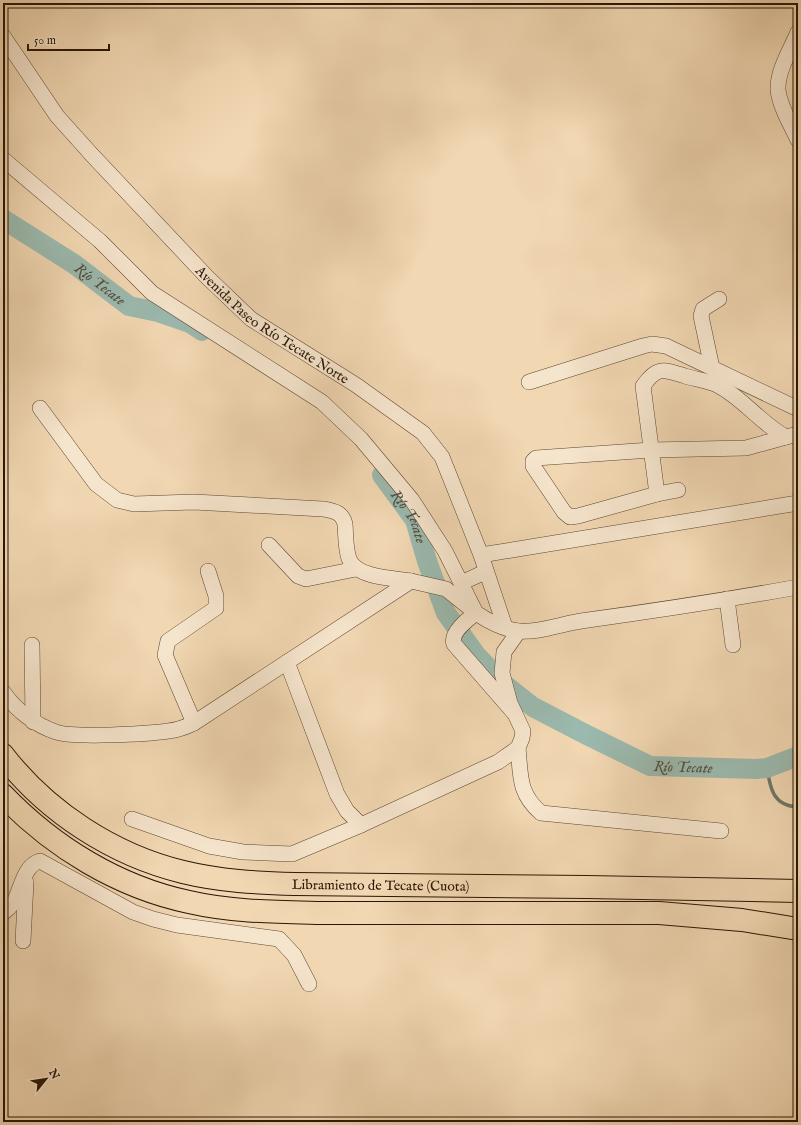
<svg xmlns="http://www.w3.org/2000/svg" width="801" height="1125" viewBox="0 0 801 1125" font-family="'IM FELL English',serif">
	<rect width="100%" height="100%" fill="#f1d7b2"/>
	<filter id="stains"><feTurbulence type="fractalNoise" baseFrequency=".005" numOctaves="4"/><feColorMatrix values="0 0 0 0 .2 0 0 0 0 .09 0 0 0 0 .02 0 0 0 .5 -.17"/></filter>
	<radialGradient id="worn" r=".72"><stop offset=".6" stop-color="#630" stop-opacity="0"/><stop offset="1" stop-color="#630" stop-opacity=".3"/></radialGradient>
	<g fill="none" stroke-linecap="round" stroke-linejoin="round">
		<path stroke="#6e786a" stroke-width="3.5" d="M767,768C770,788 773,806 798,807"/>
		<g stroke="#9bb9ae" stroke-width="20">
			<path id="s1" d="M3,219L74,264L129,306L158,312L190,323L202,331"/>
			<path id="s2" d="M382,475L415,520L427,561L446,613L477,656L504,684L533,707L587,735L650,766L756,769L767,768L798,756"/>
		</g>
		<g stroke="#5c4630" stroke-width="16">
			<g id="minor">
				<path d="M798,32C791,49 777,71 778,90C780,107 791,125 798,140"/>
				<path id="s3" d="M3,36L57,116L92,155L207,277L251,319L356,385L423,433L442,457L481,555L505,627"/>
				<path d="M3,159L100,241L152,293L322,402L361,439L412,500L445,551L476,613C488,621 503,629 518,631C538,633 561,624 581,621C654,611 726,600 798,587"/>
				<path d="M712,368L701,316L703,309L719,299"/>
				<path d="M529,382L643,346L652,344L666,346L798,409"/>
				<path d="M40,408L96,484L117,500L134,504L194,502L323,509C334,511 342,512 345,524C346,535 345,551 350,561C359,578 394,578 411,581"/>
				<path d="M678,490L657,494L578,516L570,517L564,512L533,466V461L536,458L651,450L746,448L786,437"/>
				<path d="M657,494L643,386C657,366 663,369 685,376C695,379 708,381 717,385C742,397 760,423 786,437L798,434"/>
				<path d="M269,545L298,576L306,579L356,569"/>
				<path d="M481,555L798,503"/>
				<path d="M461,583L485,572"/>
				<path d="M727,599L733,645"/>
				<path d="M32,645L33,722"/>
				<path d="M287,662L337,794L347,811L361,825"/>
				<path d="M3,692C16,710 35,725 56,732C73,738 148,734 168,731C178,730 186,727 194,723L411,581L446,589L476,613C468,619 450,633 454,644L515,714"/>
				<path d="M194,723L165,655L168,641L216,608V596L208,571"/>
				<path d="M518,748C521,776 518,793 541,813L721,831"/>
				<path d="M132,819L209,846L243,852L292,854L361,825L498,762L518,748L522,738L523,731L510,703L502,673L504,652L519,631"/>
				<path d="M3,913C7,910 11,906 14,902C21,889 24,865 40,861L133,912L153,919L177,925L279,939L294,955L309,984"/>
				<path d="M23,941L26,882"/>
			</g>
		</g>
		<g stroke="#2a1605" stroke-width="24">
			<g id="highway">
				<path id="s4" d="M3,755C47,812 113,855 183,872C220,881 257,883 295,884L587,887L798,891"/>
				<path d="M3,795C53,847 118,887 189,902C232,912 277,912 322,913H659L742,920L798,929"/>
			</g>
		</g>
		<use href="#minor" stroke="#f6e5cd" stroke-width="15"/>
		<use href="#highway" stroke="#f1d7b2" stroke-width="22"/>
	</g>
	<g text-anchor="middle" stroke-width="3" stroke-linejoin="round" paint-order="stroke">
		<g font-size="14" fill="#2a1605" stroke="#f6e5cd">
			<text dy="5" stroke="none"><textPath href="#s3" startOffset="398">Avenida Paseo Río Tecate Norte</textPath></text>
			<text dy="5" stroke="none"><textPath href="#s4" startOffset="417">Libramiento de Tecate (Cuota)</textPath></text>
		</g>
		<g font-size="15" font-style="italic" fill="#524f40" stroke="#f6e5cd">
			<text dy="5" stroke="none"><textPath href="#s1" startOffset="117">Río Tecate</textPath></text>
			<text dy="5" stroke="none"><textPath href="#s2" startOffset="50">Río Tecate</textPath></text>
			<text dy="5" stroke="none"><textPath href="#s2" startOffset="447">Río Tecate</textPath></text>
		</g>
	</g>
	<rect width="801" height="1125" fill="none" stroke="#f1d7b2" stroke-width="16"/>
	<rect x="4" y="4" width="793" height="1117" fill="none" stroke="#2a1605" stroke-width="2"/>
	<rect x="8" y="8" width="785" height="1109" fill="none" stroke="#2a1605"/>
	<g transform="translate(46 1079) rotate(60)" stroke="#f6e5cd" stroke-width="3" paint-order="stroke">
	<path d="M0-3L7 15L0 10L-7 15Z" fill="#2a1605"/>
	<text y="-6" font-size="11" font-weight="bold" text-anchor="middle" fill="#2a1605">N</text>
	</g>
	<path d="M28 44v6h81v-6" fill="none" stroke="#2a1605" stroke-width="2"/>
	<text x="34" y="44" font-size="12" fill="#2a1605" stroke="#f6e5cd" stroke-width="3" paint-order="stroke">50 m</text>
	<rect width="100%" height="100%" filter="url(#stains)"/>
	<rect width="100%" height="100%" fill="url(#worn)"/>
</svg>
